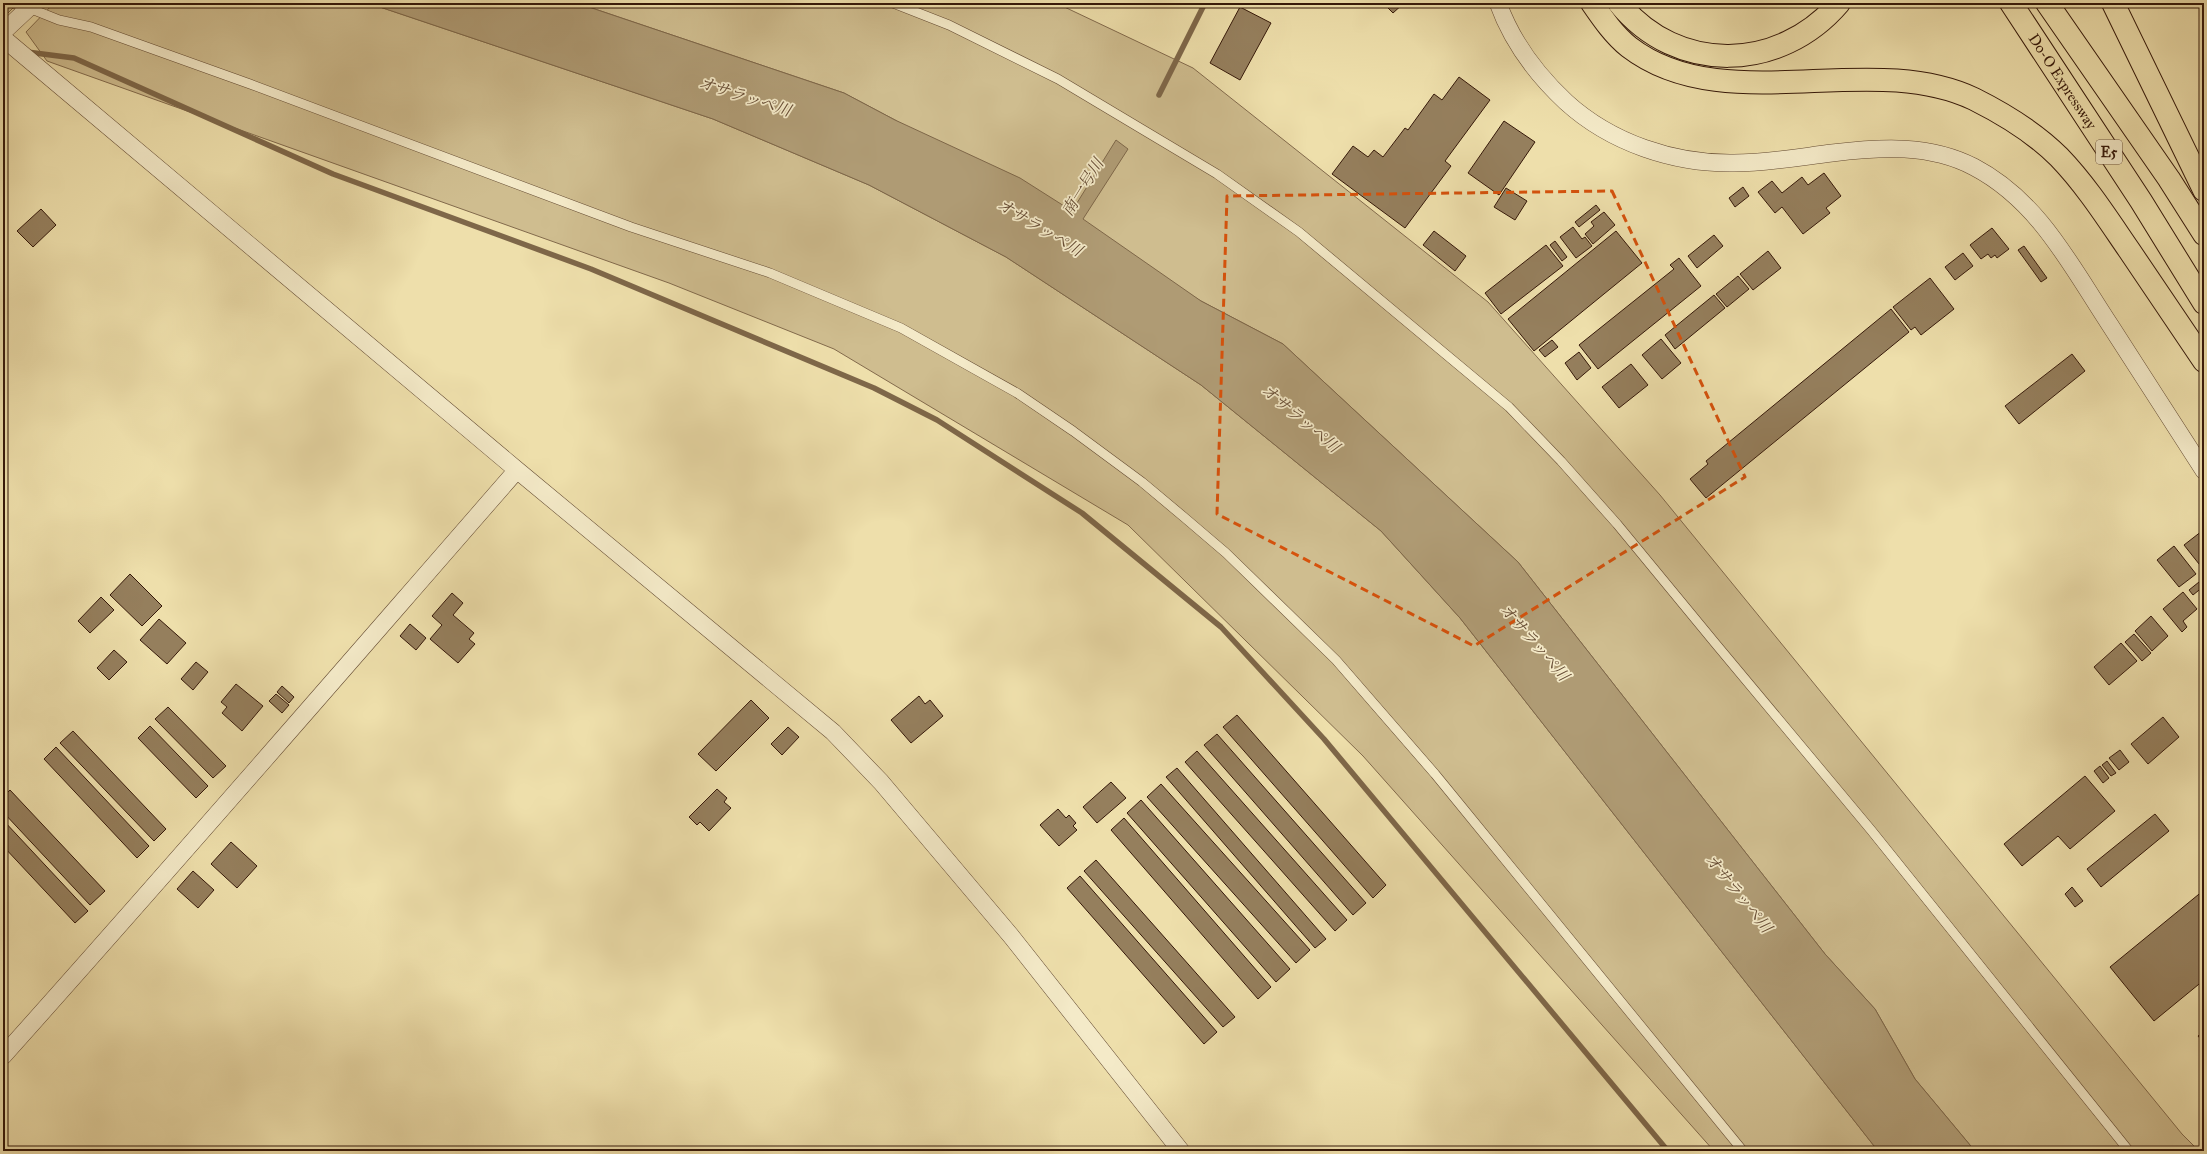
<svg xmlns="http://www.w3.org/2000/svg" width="2207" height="1154" viewBox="0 0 2207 1154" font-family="'IM FELL Great Primer','Noto Serif JP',serif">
	<rect width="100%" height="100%" fill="#eedfab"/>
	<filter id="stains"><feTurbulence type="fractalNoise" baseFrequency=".005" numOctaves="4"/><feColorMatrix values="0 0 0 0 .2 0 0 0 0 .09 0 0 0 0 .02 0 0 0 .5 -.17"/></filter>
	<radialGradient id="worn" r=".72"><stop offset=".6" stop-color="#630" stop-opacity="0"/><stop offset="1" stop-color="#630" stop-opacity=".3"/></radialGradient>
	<path fill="#cfbd8f" stroke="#826a4c" d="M3,3H18L3,18Z
		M54,3H368L713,119L869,185L1006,257L1201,385L1381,531L1460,618L1878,1151H1714L1363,756L1128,525L834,349L669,283L47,61L26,32Z
		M577,3H1056L1193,68L1488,302L1660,495L2182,1134L2199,1151H1975L1915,1079L1875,1009L1825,954L1518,562L1283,344L1201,301L895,120L844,93Z"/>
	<path fill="#af9b74" stroke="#7e6749" d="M368,3H577L844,93L895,120L1020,178L1072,211L1116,140L1128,149L1083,219L1201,301L1283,344L1518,562L1825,954L1875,1009L1915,1079L1975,1151H1878L1460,618L1381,531L1201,385L1006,257L869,185L713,119Z"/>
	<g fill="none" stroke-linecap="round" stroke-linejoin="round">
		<path stroke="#7e6749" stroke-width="5.5" d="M27,52L74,58L333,174L591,269L874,388L937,420L1082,513L1221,627L1324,739L1668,1151
			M1159,95L1205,3"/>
	</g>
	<path fill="#957f5d" stroke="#351809" d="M1383,3H1404L1393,13Z
		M1240,7L1271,23L1240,80L1210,63Z
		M1459,77L1490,100L1445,161L1451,166L1405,228L1332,174L1353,146L1368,157L1374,150L1383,157L1405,128L1408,130L1434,94L1442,100Z
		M1504,121L1535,142L1499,195L1468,173Z
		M1824,173L1841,196L1826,208L1830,213L1803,234L1782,207L1775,213L1758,192L1772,181L1782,193L1802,177L1808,185Z
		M1743,187L1749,196L1735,207L1729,198Z
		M1506,188L1527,201L1515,220L1494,207Z
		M1596,205L1600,210L1579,227L1575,222Z
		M41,209L56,225L33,247L17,231Z
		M1604,212L1615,225L1593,244L1585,234L1594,226L1591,222Z
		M1573,227L1582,239L1585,237L1592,246L1576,258L1560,237Z
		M1992,228L2009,249L1997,258L1995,255L1991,258L1988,254L1981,259L1970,245Z
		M1434,231L1466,256L1455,271L1423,245Z
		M1616,231L1642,263L1534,351L1508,319Z
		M1714,235L1723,246L1697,268L1688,256Z
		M1555,241L1567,257L1562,261L1550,245Z
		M1546,245L1563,266L1501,314L1485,293Z
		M2024,246L2047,278L2041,282L2018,250Z
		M1768,251L1781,268L1753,290L1740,274Z
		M1963,253L1973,266L1955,280L1945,267Z
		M1679,258L1701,286L1598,369L1579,345L1674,269L1670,265Z
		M1738,276L1749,289L1727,307L1716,294Z
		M1930,278L1954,309L1921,335L1915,327L1911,330L1893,307Z
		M1714,295L1725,308L1675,349L1665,335Z
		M1891,309L1909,332L1706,498L1690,479L1708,464L1706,461Z
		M1661,339L1681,363L1662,379L1642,355Z
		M1552,340L1558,347L1545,357L1539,350Z
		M1579,352L1591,368L1577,380L1565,363Z
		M2072,354L2085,371L2019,424L2005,406Z
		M1631,364L1648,385L1619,408L1602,387Z
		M2202,531L2204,534L2203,569L2184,545Z
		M2174,546L2196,574L2179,587L2157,560Z
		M130,574L162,606L142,626L110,595Z
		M2204,578V586L2193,595L2189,590Z
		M2183,592L2197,609L2183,621L2187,627L2182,632L2163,609Z
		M452,593L463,603L453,615L474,633L469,639L475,644L458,663L430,639L442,625L432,616Z
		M101,597L114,610L90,633L78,621Z
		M2151,616L2168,636L2152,651L2135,631Z
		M159,619L186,643L167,664L140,640Z
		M410,624L426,638L416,650L400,636Z
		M2134,634L2151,653L2142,661L2125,642Z
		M2121,643L2137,661L2109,685L2094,667Z
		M114,650L127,662L109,680L97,668Z
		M196,662L208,672L193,690L181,679Z
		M236,684L263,706L242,731L222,713L227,707L221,702Z
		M282,686L294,697L289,703L277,692Z
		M276,694L289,705L282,713L269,701Z
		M919,696L925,704L930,700L943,716L911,743L891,720Z
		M751,700L769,718L716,771L698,754Z
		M168,707L226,766L213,778L155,719Z
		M1237,715L1386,885L1373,898L1223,727Z
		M2163,717L2179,737L2148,764L2131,744Z
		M150,726L208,786L196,798L138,738Z
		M788,727L799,737L782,755L771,744Z
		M73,731L166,829L154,841L60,743Z
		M1217,734L1366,903L1353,915L1204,745Z
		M56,747L149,846L137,858L44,759Z
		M2120,750L2129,762L2119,770L2109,758Z
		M1197,751L1347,920L1335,931L1185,762Z
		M2107,761L2116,773L2111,776L2102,765Z
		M2100,766L2109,778L2103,783L2094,771Z
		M1177,768L1326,939L1315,948L1166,777Z
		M2085,776L2115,811L2070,849L2058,836L2022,866L2004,844Z
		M1111,782L1126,798L1097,823L1083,807Z
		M1161,784L1310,950L1296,963L1147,797Z
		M717,789L727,798L724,802L731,808L709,831L700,822L697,825L689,817Z
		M10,790L105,891L90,905L3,812V797Z
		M1141,800L1290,969L1276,982L1127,813Z
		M1058,809L1066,818L1069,815L1076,823L1073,826L1077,830L1059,846L1040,825Z
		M2155,814L2169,831L2101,887L2087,869Z
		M1124,818L1271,987L1258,999L1111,830Z
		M3,820L88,911L75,923L3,846Z
		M231,842L257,866L237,888L211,864Z
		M1096,860L1235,1017L1223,1027L1084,871Z
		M193,871L214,890L198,908L177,889Z
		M1080,876L1217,1032L1204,1044L1067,888Z
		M2072,887L2083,901L2075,907L2065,894Z
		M2204,890V980L2154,1021L2110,967Z
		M2204,1031V1043L2198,1036Z"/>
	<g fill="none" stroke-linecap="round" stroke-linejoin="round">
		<g stroke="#634a32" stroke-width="10">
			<path id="service" d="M12,3L29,8L59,20L91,27L250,84L631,227L770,273L901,328L1017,393L1073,431L1142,482L1185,518L1226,553L1336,660L1435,774L1743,1151
				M893,3L949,25L1058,79L1217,174L1299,232L1509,407L1561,461L1617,524L1715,643L1871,830L2129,1151"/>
		</g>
		<g stroke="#634a32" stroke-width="18">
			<path id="minor" d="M1498,3C1512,42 1536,74 1566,102C1611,143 1674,164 1734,163C1767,163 1800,157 1832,153C1881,147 1930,144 1974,167C2039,201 2071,266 2110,325C2141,374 2173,422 2204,471
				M3,32L34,3
				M3,38L517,470L833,732L881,782L1011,936L1181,1151
				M3,1056C176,863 346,666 517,470"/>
		</g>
		<g stroke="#351809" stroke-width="24">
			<g id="motorway">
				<path d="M1592,3C1603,19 1614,35 1629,47C1724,120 1869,49 1974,99C2004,114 2035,133 2059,157C2086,185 2107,218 2129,250C2154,287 2179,324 2204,361"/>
				<path d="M1619,3C1677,75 1780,72 1839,3"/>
				<path id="s1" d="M2011,3L2141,201L2204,303"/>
				<path d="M2047,3L2169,179L2204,234"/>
				<path d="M2113,3L2204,190"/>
			</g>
		</g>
		<use href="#service" stroke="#f4eac8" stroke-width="9"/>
		<use href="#minor" stroke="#f4eac8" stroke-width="17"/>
		<use href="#motorway" stroke="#eedfab" stroke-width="22"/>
	</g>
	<path fill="none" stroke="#d6520c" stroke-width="3" stroke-dasharray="8 5" stroke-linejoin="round" d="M1612,191L1745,477L1474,646L1217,514L1227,196Z"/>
	<g text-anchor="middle" stroke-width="3.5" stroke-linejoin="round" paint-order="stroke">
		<rect fill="#f4eac8" stroke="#6e5742" stroke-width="1" x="2096" y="140" width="26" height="24" rx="3"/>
		<g font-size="14" font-weight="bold" fill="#351809">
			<text x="2109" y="157">E5</text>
		</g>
		<g font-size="15" fill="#351809" stroke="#f4eac8">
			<text dy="5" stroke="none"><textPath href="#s1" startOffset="94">Do-O Expressway</textPath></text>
		</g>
		<g font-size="16" font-style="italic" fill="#664c34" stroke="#f4eac8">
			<text transform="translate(745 96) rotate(18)" y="6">オサラッペ川</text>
			<text transform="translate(1082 187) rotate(-58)" y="6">南一号川</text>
			<text transform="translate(1040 227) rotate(31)" y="6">オサラッペ川</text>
			<text transform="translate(1301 418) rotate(40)" y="6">オサラッペ川</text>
			<text transform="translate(1535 642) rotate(49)" y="6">オサラッペ川</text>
			<text transform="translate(1739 893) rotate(51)" y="6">オサラッペ川</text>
		</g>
	</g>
	<rect width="2207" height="1154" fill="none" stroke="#eedfab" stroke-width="16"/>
	<rect x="4" y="4" width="2199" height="1146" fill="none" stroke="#351809" stroke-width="2"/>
	<rect x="8" y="8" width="2191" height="1138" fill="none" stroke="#351809"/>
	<rect width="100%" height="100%" filter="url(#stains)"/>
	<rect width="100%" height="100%" fill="url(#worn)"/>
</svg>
